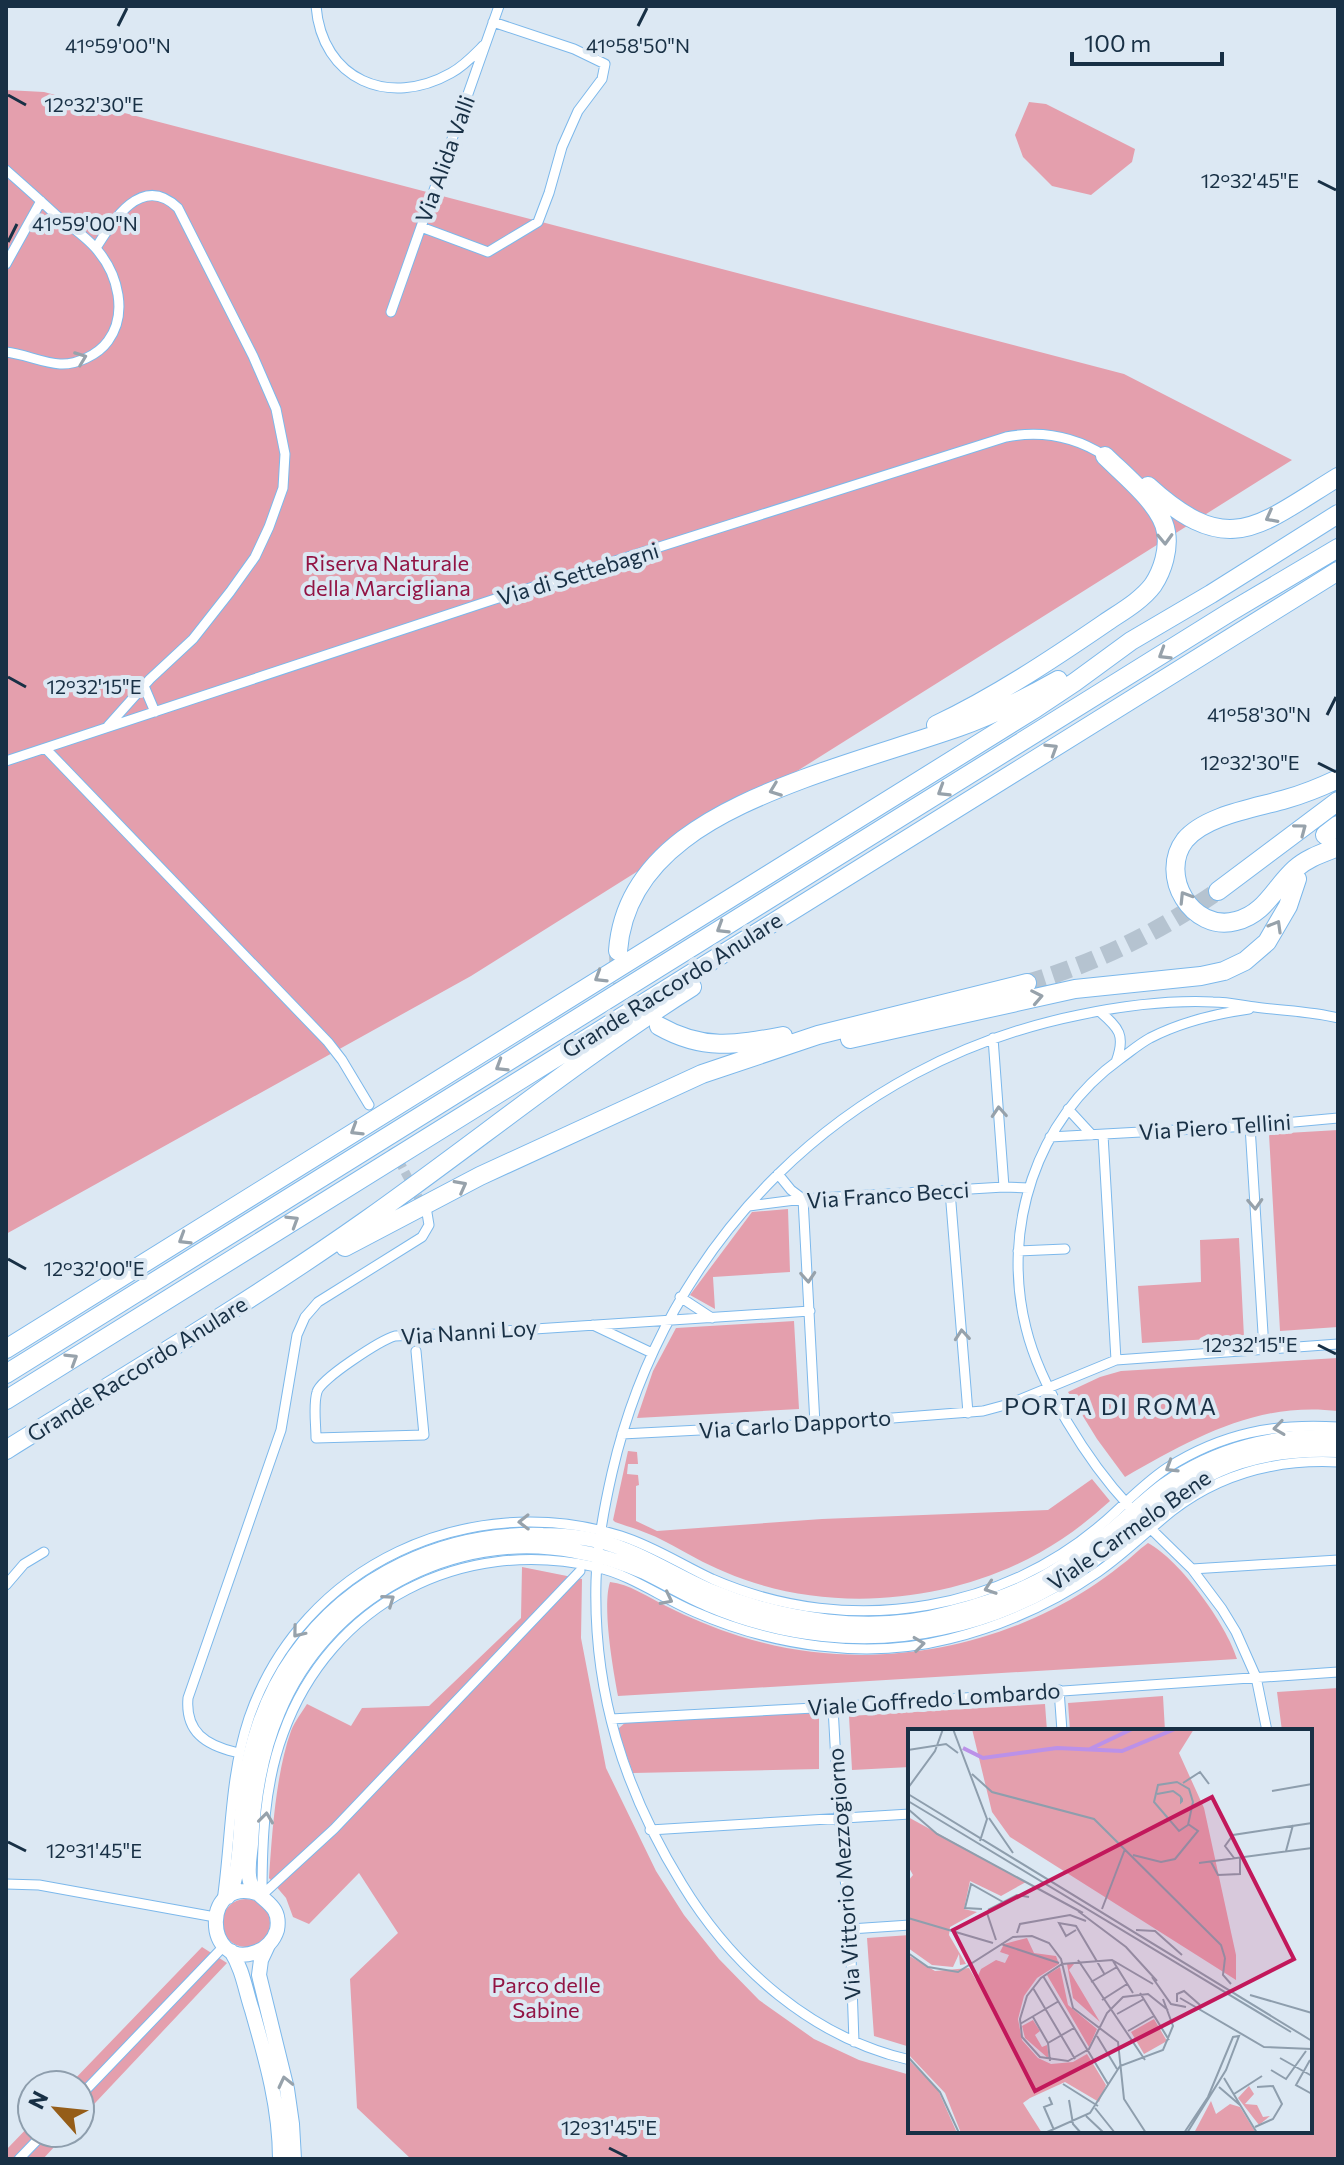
<svg xmlns="http://www.w3.org/2000/svg" width="1344" height="2165" viewBox="0 0 1344 2165" font-family="Commissioner,sans-serif">
	<rect width="100%" height="100%" fill="#dce8f3"/>
	<path fill="#e49fad" d="M6,90L44,92L1124,374L1292,460L471,976L6,1234Z
		M1029,102L1046,104L1135,149L1132,162L1091,195L1052,186L1023,157L1015,135Z
		M1338,1130V1327L1280,1331L1269,1134Z
		M788,1209L790,1272L713,1277L715,1309L690,1295L752,1212Z
		M1239,1238L1244,1337L1142,1343L1138,1286L1201,1282L1200,1240Z
		M794,1321L799,1409L637,1418L653,1371L676,1328Z
		M1338,1358V1411C1257,1401 1192,1439 1125,1477L1097,1439L1068,1392L1100,1377L1121,1371Z
		M628,1451L637,1452L638,1464H628L627,1474L638,1475L639,1485L636,1486V1521L657,1531L822,1519L1048,1510L1092,1479L1110,1501C1094,1515 1079,1528 1062,1539C967,1603 831,1618 725,1572C705,1564 685,1552 666,1542C650,1533 632,1528 615,1522L613,1520Z
		M1148,1543C1180,1560 1227,1625 1237,1659L618,1696C613,1669 602,1607 610,1582C629,1584 648,1597 666,1606C690,1618 714,1628 739,1636C842,1669 957,1658 1053,1609C1077,1597 1100,1582 1120,1566C1130,1559 1138,1550 1148,1543Z
		M522,1567L582,1579L581,1638L606,1768L656,1871L684,1915L719,1959L759,2000L814,2039L859,2060L910,2075V2131H1310V1731H1282L1277,1692L1338,1688V2159H411L357,2108L350,1979L398,1933L359,1873L309,1924L293,1917L286,1898L269,1878C272,1833 276,1773 291,1731C295,1721 302,1712 307,1704L351,1726L362,1708L429,1706L521,1618Z
		M1163,1696L1165,1731H1070L1068,1703Z
		M1045,1704L1047,1731H910V1767L852,1770L849,1716Z
		M819,1711V1769L633,1773L618,1732L619,1728L626,1722Z
		M222 1923a24 24 0 1 1 48 0a24 24 0 1 1-48 0Z
		M910,1935V2047L874,2036L867,1938Z
		M202,1947L227,1963L80,2119V2085H69Z
		M32,2123V2133H67L43,2159H6V2150Z"/>
	<g fill="none" stroke-linecap="round" stroke-linejoin="round">
		<path stroke="#b5c3d0" stroke-width="9" stroke-dasharray="9 4.5" stroke-linecap="butt" d="M386,1136L424,1208"/>
		<path stroke="#b5c3d0" stroke-width="18" stroke-dasharray="18 9" stroke-linecap="butt" d="M618,954C618,981 627,1001 648,1019
			M1027,983C1096,963 1159,932 1218,891"/>
		<g stroke="#7cb8eb" stroke-width="11">
			<path id="street" d="M316,6C322,80 389,108 451,73C464,66 474,55 484,45
				M6,170C23,185 40,200 56,215C70,226 87,237 98,251C118,275 128,314 108,341C98,355 76,365 60,364C43,363 24,354 6,352
				M421,227L488,252L538,222L549,193L562,147L578,111L602,79L605,64L574,49L493,22
				M96,248C113,220 142,173 178,208L253,356L276,409L285,454L283,488L269,527L255,557L230,592L193,639L150,679L108,726
				M6,264L41,201
				M391,312L499,6
				M144,686L155,712
				M46,749L328,1042L342,1060L369,1105
				M6,761L492,600L1006,437C1042,430 1074,436 1105,456
				M1099,1011C1119,1028 1126,1035 1116,1062
				M993,1038L1004,1187
				M1068,1109L1092,1135
				M1250,1126L1264,1349
				M1103,1135L1116,1360
				M1050,1137L1250,1126L1338,1118
				M778,1174L791,1190L803,1199
				M950,1191L968,1413
				M803,1199L815,1424
				M749,1206L803,1199L1004,1187L1029,1188
				M1018,1251L1065,1249
				M680,1297L712,1318
				M593,1325L652,1353
				M416,1351L424,1435L316,1438C316,1424 313,1405 317,1392C320,1379 381,1340 395,1336L504,1331L810,1311
				M622,1434L815,1424L983,1411L1009,1404L1116,1360L1338,1344
				M1129,1506C1088,1462 1040,1386 1026,1328C1001,1229 1036,1119 1120,1059C1130,1052 1139,1044 1150,1038C1181,1022 1214,1014 1249,1009
				M1147,1525L1192,1569L1222,1609L1236,1632L1256,1677L1267,1731
				M1192,1569L1338,1560
				M6,1585L24,1564L44,1552
				M1059,1690L1062,1731
				M833,1707L839,1817L850,1929L854,2042
				M611,1719L833,1707L1338,1672
				M235,1752C206,1745 185,1732 188,1698L281,1430L297,1335L305,1317L318,1302L422,1237L429,1225L427,1213
				M650,1830L910,1814
				M6,1884L39,1885L215,1917
				M262,1895C262,1842 264,1785 283,1734C330,1603 462,1536 596,1567C631,1575 662,1598 695,1612C773,1646 866,1660 949,1639C1002,1626 1053,1603 1098,1572C1124,1554 1147,1531 1172,1511C1220,1474 1277,1459 1338,1462
				M262,1895L334,1829L580,1571
				M222,1901C231,1839 229,1778 249,1718C302,1564 470,1489 621,1536C653,1546 682,1565 712,1579C781,1609 856,1618 929,1605C993,1594 1053,1566 1102,1524C1124,1505 1143,1484 1167,1468C1222,1433 1275,1423 1338,1427
				M850,1929L910,1925
				M910,2060C813,2038 733,1968 682,1884C624,1790 593,1692 596,1581C597,1544 604,1508 612,1473C665,1241 845,1062 1079,1015C1122,1006 1169,1000 1213,1002C1227,1002 1241,1005 1255,1007C1283,1011 1310,1011 1338,1018
				M80,2096L224,1946
				M19,2159L44,2133"/>
		</g>
		<g stroke="#7cb8eb" stroke-width="16">
			<path id="secondary" d="M262,1895C200,1870 203,1972 256,1952C266,1949 274,1940 277,1930C282,1903 260,1902 251,1884C246,1873 250,1856 251,1844C253,1799 260,1754 278,1712C325,1597 453,1527 575,1551C599,1555 622,1562 644,1572C665,1582 686,1595 708,1604C780,1635 864,1645 941,1628C995,1617 1048,1593 1093,1560C1114,1545 1133,1526 1154,1510C1211,1464 1265,1447 1338,1450
				M228,1897C241,1875 240,1828 243,1800C248,1750 264,1698 294,1656C351,1575 445,1532 543,1535C562,1535 581,1537 599,1541C638,1551 672,1574 708,1590C783,1621 871,1635 950,1613C985,1604 1022,1592 1054,1572C1073,1559 1093,1546 1111,1531C1129,1516 1146,1499 1165,1485C1215,1450 1277,1433 1338,1438
				M268,1945L261,1960L259,1975L287,2089L292,2124L294,2159
				M231,1951C243,1970 245,1989 252,2010C266,2059 280,2107 280,2159"/>
		</g>
		<g stroke="#7cb8eb" stroke-width="20">
			<path id="highway" d="M1148,486C1229,560 1258,526 1338,477
				M936,725C995,697 1051,660 1105,623C1121,612 1141,601 1153,585C1163,570 1169,549 1166,532C1162,505 1124,475 1105,456
				M1338,779C1321,787 1304,794 1286,799C1256,808 1206,815 1185,840C1158,875 1192,933 1236,921C1265,914 1274,888 1295,869C1307,858 1323,853 1338,847
				M1325,835L1338,825
				M1218,891L1338,801
				M618,951C625,853 723,809 803,779C854,760 907,745 959,727C994,715 1026,698 1058,680
				M659,1026C703,1051 735,1045 783,1036
				M850,1039L1075,989L1201,976L1224,971L1245,961L1267,942L1288,906L1297,879
				M345,1247L480,1176L702,1074L818,1035L1027,983
				M6,1349L1036,708L1075,682L1131,641L1211,594L1338,514
				M6,1374L1230,612L1338,548
				M6,1400L1338,571
				M6,1450C126,1375 249,1303 365,1221C474,1144 578,1059 692,987"/>
		</g>
		<use href="#street" stroke="#fff" stroke-width="9"/>
		<use href="#secondary" stroke="#fff" stroke-width="14"/>
		<use href="#highway" stroke="#fff" stroke-width="18"/>
	</g>
	<defs><path id="oneway-chevron" d="M-2-3.5L2.5 0L-2 3.5" fill="none" stroke-width="1.6" stroke-linecap="round" stroke-linejoin="round" transform="scale(2)"/></defs>
	<g stroke="#97a2ab">
		<use href="#oneway-chevron" transform="translate(81 358) rotate(-21)"/>
		<use href="#oneway-chevron" transform="translate(1271 517) rotate(152)"/>
		<use href="#oneway-chevron" transform="translate(1165 539) rotate(88)"/>
		<use href="#oneway-chevron" transform="translate(1164 654) rotate(148)"/>
		<use href="#oneway-chevron" transform="translate(1052 749) rotate(-32)"/>
		<use href="#oneway-chevron" transform="translate(775 790) rotate(159)"/>
		<use href="#oneway-chevron" transform="translate(943 791) rotate(148)"/>
		<use href="#oneway-chevron" transform="translate(1301 829) rotate(-37)"/>
		<use href="#oneway-chevron" transform="translate(1185 897) rotate(-122)"/>
		<use href="#oneway-chevron" transform="translate(1276 926) rotate(-60)"/>
		<use href="#oneway-chevron" transform="translate(722 928) rotate(148)"/>
		<use href="#oneway-chevron" transform="translate(600 977) rotate(148)"/>
		<use href="#oneway-chevron" transform="translate(1037 997) rotate(-11)"/>
		<use href="#oneway-chevron" transform="translate(501 1066) rotate(148)"/>
		<use href="#oneway-chevron" transform="translate(999 1112) rotate(-94)"/>
		<use href="#oneway-chevron" transform="translate(356 1130) rotate(148)"/>
		<use href="#oneway-chevron" transform="translate(461 1186) rotate(-28)"/>
		<use href="#oneway-chevron" transform="translate(1255 1204) rotate(87)"/>
		<use href="#oneway-chevron" transform="translate(293 1221) rotate(-32)"/>
		<use href="#oneway-chevron" transform="translate(184 1239) rotate(148)"/>
		<use href="#oneway-chevron" transform="translate(808 1277) rotate(86)"/>
		<use href="#oneway-chevron" transform="translate(962 1335) rotate(-95)"/>
		<use href="#oneway-chevron" transform="translate(72 1359) rotate(-32)"/>
		<use href="#oneway-chevron" transform="translate(1279 1428) rotate(172)"/>
		<use href="#oneway-chevron" transform="translate(1171 1467) rotate(148)"/>
		<use href="#oneway-chevron" transform="translate(524 1522) rotate(179)"/>
		<use href="#oneway-chevron" transform="translate(990 1588) rotate(161)"/>
		<use href="#oneway-chevron" transform="translate(667 1599) rotate(27)"/>
		<use href="#oneway-chevron" transform="translate(389 1600) rotate(-35)"/>
		<use href="#oneway-chevron" transform="translate(298 1632) rotate(129)"/>
		<use href="#oneway-chevron" transform="translate(919 1644) rotate(-7)"/>
		<use href="#oneway-chevron" transform="translate(266 1818) rotate(-83)"/>
		<use href="#oneway-chevron" transform="translate(285 2082) rotate(-103)"/>
	</g>
	<path fill="none" stroke="#183045" stroke-width="3" d="M118,26L127,8M638,26L647,8M8,95L26,105M1318,181L1336,190M8,242L17,224M8,677L26,687M1327,715L1336,697M1318,763L1336,772M8,1259L26,1269M1318,1345L1336,1354M8,1842L26,1851M609,2148L627,2157"/>
	<g text-anchor="middle" stroke-width="8" stroke-linejoin="round" paint-order="stroke">
		<g font-size="22" fill="#183045" stroke="#dce8f3">
			<text transform="translate(445 159) rotate(-70)" y="8">Via Alida Valli</text>
			<text transform="translate(578 574) rotate(-17)" y="8">Via di Settebagni</text>
			<text transform="translate(672 985) rotate(-32)" y="8">Grande Raccordo Anulare</text>
			<text transform="translate(1215 1127) rotate(-4)" y="8">Via Piero Tellini</text>
			<text transform="translate(888 1195) rotate(-4)" y="8">Via Franco Becci</text>
			<text transform="translate(469 1332) rotate(-4)" y="8">Via Nanni Loy</text>
			<text transform="translate(137 1369) rotate(-32)" y="8">Grande Raccordo Anulare</text>
			<text transform="translate(795 1424) rotate(-4)" y="8">Via Carlo Dapporto</text>
			<text transform="translate(1129 1530) rotate(-35)" y="8">Viale Carmelo Bene</text>
			<text transform="translate(934 1699) rotate(-4)" y="8">Viale Goffredo Lombardo</text>
			<text transform="translate(844 1874) rotate(-94)" y="8">Via Vittorio Mezzogiorno</text>
		</g>
		<g font-size="22" fill="#921444" stroke="#dce8f3">
			<text x="387" y="571">Riserva Naturale<tspan x="387" dy="25">della Marcigliana</tspan></text>
			<text x="546" y="1993">Parco delle<tspan x="546" dy="25">Sabine</tspan></text>
		</g>
		<g font-size="24" letter-spacing="2" fill="#183045" stroke="#dce8f3">
			<text x="1111" y="1415">PORTA DI ROMA</text>
		</g>
	</g>
	<g transform="translate(908 1729)">
		<rect width="404" height="404" fill="#dce8f3"/>
		<path d="M64,0H286L271,24L296,79L328,226V251L102,108L84,83ZM0,88L118,153L93,167L62,152L56,180L69,183L42,198L41,206L58,235L52,236L51,225L45,238L24,236L0,219V152L5,146L0,137ZM119,209L126,224L148,227L151,235L129,249L116,267L110,290L114,311L130,329L143,335L165,333L179,325L198,356L191,373L157,353L122,369L115,374L134,404H53L37,364L0,325V226L27,242L61,239L68,251L73,240L88,231L97,234L101,226L92,223L96,215ZM159,235H166L161,241L192,293L165,269ZM152,238L160,276L189,300L181,318L139,246ZM246,290L259,312L236,325L223,303ZM125,291L132,302L127,306L134,318L139,316L141,330L117,309L114,297ZM0,330L30,361L49,404H0ZM341,357L346,365L337,375L349,376L355,388L362,387L351,396L330,369ZM303,372L308,385L322,375L332,378L348,404H286Z" fill="#e49fad"/>
		<path fill="none" stroke="#bb91e8" stroke-width="4" d="M55,19L75,29L149,19L214,22L267,0M182,20L224,0"/>
		<path fill="none" stroke="#8e9ead" stroke-width="2" d="M45,0L79,90L72,112M0,21L38,15L50,24M64,45L84,63L186,90L313,216L317,229M269,53L281,60L285,73L280,96L271,102L246,73L250,56ZM275,54L292,43L301,55M0,59L27,22L35,0M364,62L404,55M0,65L404,312M249,65L265,62L272,67L274,70V72L273,73V69M0,72L383,303M0,80L29,105L175,184M81,89L105,124M378,122L385,96M225,126L253,133L267,130L290,102L280,95M326,129L317,117L325,106L404,94M303,133L310,146L332,145V129M291,134L404,119M74,180L57,179L63,155L95,173M194,180L217,120M80,181L109,166L121,168M170,182L218,218L249,252M79,184L88,211M0,189L85,214M168,201L158,207L151,194L168,197L197,246M228,201L247,202L274,226M109,204L112,195L162,186L178,192M93,215L151,234M0,224L20,238L50,243L105,208L124,207L141,214L153,230L165,279L210,313L216,370L238,404M317,229L315,246L323,255M170,231L237,331M205,232L225,264M135,247L200,355M244,248L263,275L278,278M183,253L209,238M245,255L204,231L154,235L133,249L119,267L112,290L114,308L132,328L160,332L181,320L199,284L215,268L240,265L260,281M125,259L167,330M232,264L261,311M342,266L404,284M272,269L356,318L404,320M194,271L219,255M269,273V265L276,262L292,276M209,285L236,270M125,288L140,314L142,332M112,295L151,272M220,302L246,287M189,307L209,340M140,314L166,299M0,328L32,363L51,404M372,329L404,347M402,331L388,356L404,365M363,341L378,350L398,322M316,349L349,404M155,355L190,377M311,358L332,376M326,365L354,347M141,368L144,375L136,378L146,401M161,371L165,395L173,404M187,379L207,404M178,387L196,404M347,398L365,390L374,375L365,357L349,358M137,404L182,384L212,337L255,321L265,297L255,270M276,404L300,368L325,308L331,307L318,341L279,404"/>
		<path fill="#c2185b" fill-opacity="0.15" stroke="#c2185b" stroke-width="4" d="M304,68L386,230L127,362L45,201Z"/>
		<rect width="404" height="404" fill="none" stroke="#183045" stroke-width="4"/>
	</g>
	<g font-size="20" text-anchor="middle" fill="#183045" stroke="#dce8f3" stroke-width="8" stroke-linejoin="round" paint-order="stroke">
		<text x="118" y="53">41°59'00"N</text>
		<text x="638" y="53">41°58'50"N</text>
		<text x="94" y="112">12°32'30"E</text>
		<text x="1250" y="188">12°32'45"E</text>
		<text x="85" y="231">41°59'00"N</text>
		<text x="94" y="694">12°32'15"E</text>
		<text x="1259" y="722">41°58'30"N</text>
		<text x="1250" y="770">12°32'30"E</text>
		<text x="94" y="1276">12°32'00"E</text>
		<text x="1250" y="1352">12°32'15"E</text>
		<text x="94" y="1858">12°31'45"E</text>
		<text x="609" y="2135">12°31'45"E</text>
	</g>
	<rect width="1344" height="2165" fill="none" stroke="#183045" stroke-width="16"/>
	<g transform="translate(56 2109) rotate(297)"><circle r="38" fill="#dce8f3" stroke="#8e9ead" stroke-width="2"/>
	<path d="M0-6L14 30L0 20L-14 30Z" fill="#955d18"/>
	<text y="-12" font-size="22" font-weight="bold" text-anchor="middle" fill="#183045">N</text>
	</g>
	<path d="M1072 52v12h150v-12" fill="none" stroke="#183045" stroke-width="4"/>
	<text x="1084" y="52" font-size="24" fill="#183045" stroke="#dce8f3" stroke-width="6" paint-order="stroke">100 m</text>
</svg>
